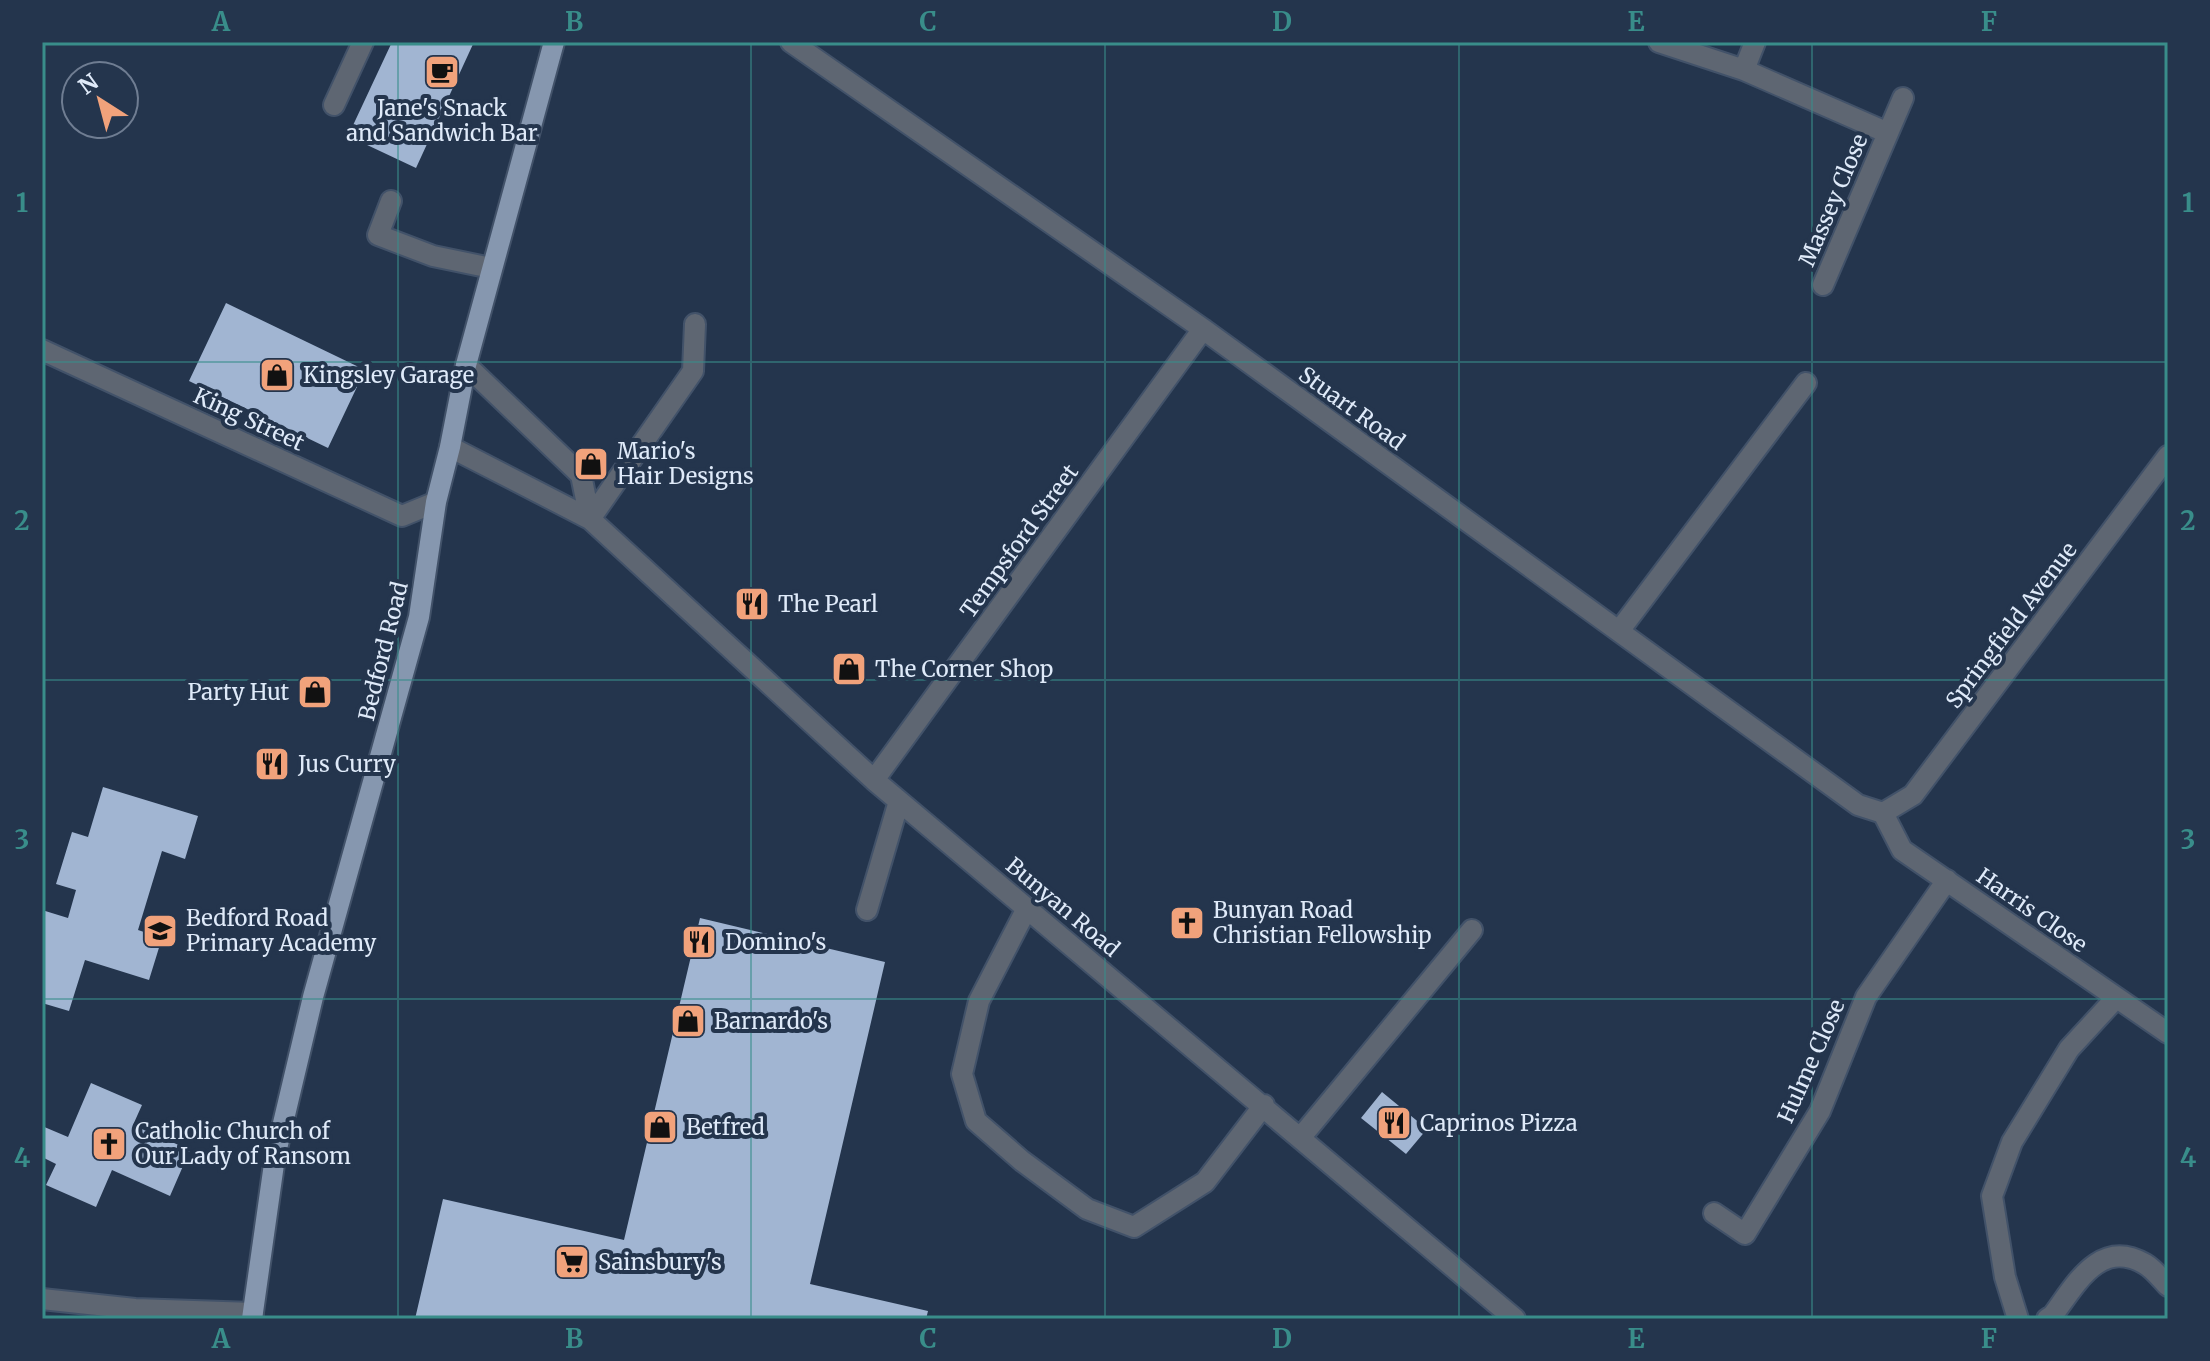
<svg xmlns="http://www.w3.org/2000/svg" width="2210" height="1361" viewBox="0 0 2210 1361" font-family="Merriweather,serif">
	<rect width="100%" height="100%" fill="#24354d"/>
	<path fill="#a1b5d2" d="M392,42H474L416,168L348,136Z
		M226,303L365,370L328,448L189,381Z
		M103,787L198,816L185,859L162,851L138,930L162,938L149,980L85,960L69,1011L42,1003V910L68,918L76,890L56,884L72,832L88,837Z
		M700,918L885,962L810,1284L928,1311L926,1319H415L443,1199L624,1240Z
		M91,1083L142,1105L133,1125L190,1150L170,1196L112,1170L96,1207L46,1185L56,1164L42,1157V1126L68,1137Z
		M1382,1092L1427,1129L1406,1154L1361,1118Z"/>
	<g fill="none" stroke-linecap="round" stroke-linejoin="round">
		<g stroke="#425269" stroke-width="24">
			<path id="minor" d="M791,42L1203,329L1858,805L1883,813
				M1659,42L1744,70L1888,133
				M1744,70L1755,42
				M334,105L363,42
				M391,201L378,235L433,256L491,268
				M1823,285L1903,98
				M42,350L402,516L436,502
				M466,365L581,475L590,519
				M450,447L590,519L874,780L1515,1319
				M590,519L693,371L695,324
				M1619,631L1806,383
				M874,780L1203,329
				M1883,813L1913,795L2168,456
				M1883,813L1902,850L2168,1033
				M1027,908L979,1001L962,1074L976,1121L1022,1161L1087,1209L1134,1227L1205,1182L1264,1105
				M867,910L899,801
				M1301,1137L1472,930
				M1714,1213L1745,1234L1820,1111L1866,997L1947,880
				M42,1299L135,1309L253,1313
				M2018,1319L2005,1277L1992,1196L2012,1142L2069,1049L2116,998
				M2047,1319L2053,1315C2076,1284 2100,1238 2145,1264C2154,1269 2161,1279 2168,1286"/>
		</g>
		<g stroke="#425269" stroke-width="24">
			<path id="major" d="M252,1319L275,1157L313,997L419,617L436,502L450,447L466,365L554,42"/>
		</g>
		<use href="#minor" stroke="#5e6672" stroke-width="20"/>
		<use href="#major" stroke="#8697af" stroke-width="20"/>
	</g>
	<path fill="none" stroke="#398d8a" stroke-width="2" stroke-opacity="0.55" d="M398,42V1319M751,42V1319M1105,42V1319M1459,42V1319M1812,42V1319M42,362H2168M42,680H2168M42,999H2168"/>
	<defs>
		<g id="cafe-square" transform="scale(1.8)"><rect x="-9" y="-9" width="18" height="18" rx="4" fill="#f1a27b" stroke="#24354d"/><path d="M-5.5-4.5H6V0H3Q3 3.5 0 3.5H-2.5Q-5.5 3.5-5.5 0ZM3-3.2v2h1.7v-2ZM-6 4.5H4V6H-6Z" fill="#111"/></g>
		<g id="shop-square" transform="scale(1.8)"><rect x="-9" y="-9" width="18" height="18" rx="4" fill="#f1a27b" stroke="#24354d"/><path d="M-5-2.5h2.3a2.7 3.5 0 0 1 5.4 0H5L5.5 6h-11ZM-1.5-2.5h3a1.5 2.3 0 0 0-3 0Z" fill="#111"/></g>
		<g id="restaurant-square" transform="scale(1.8)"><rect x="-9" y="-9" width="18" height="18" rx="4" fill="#f1a27b" stroke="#24354d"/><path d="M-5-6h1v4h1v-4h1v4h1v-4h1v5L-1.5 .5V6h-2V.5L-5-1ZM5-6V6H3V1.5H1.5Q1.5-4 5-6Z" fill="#111"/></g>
		<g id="church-square" transform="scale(1.8)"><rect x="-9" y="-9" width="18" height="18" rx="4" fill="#f1a27b" stroke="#24354d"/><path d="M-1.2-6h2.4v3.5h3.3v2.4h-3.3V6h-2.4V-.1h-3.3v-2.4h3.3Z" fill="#111"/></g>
		<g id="school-square" transform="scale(1.8)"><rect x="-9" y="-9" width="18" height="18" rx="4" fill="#f1a27b" stroke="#24354d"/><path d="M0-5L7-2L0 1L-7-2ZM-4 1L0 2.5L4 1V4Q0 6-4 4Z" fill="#111"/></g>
		<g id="supermarket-square" transform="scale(1.8)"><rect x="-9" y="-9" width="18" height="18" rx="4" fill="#f1a27b" stroke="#24354d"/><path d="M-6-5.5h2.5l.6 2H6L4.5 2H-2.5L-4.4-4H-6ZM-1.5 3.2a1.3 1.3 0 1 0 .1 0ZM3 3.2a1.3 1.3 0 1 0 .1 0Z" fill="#111"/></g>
	</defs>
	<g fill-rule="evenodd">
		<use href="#cafe-square" x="442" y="72"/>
		<use href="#shop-square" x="277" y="375"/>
		<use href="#shop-square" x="591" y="464"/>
		<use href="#restaurant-square" x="752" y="604"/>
		<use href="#shop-square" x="849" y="669"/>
		<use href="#shop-square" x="315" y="692"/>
		<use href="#restaurant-square" x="272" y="764"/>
		<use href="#church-square" x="1187" y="923"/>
		<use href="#school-square" x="160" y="931"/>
		<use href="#restaurant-square" x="699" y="942"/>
		<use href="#shop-square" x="688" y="1021"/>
		<use href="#restaurant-square" x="1394" y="1123"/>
		<use href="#shop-square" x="660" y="1127"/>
		<use href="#church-square" x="109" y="1144"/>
		<use href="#supermarket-square" x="572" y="1262"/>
	</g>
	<g text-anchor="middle" stroke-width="8" stroke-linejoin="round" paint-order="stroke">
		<g font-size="22" fill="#dfeaf9" stroke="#24354d" text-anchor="start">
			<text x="442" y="116" text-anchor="middle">Jane's Snack<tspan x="442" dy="25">and Sandwich Bar</tspan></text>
			<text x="303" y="383">Kingsley Garage</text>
			<text x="617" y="459">Mario's<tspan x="617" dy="25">Hair Designs</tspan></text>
			<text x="778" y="612">The Pearl</text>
			<text x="875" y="677">The Corner Shop</text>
			<text x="289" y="700" text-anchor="end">Party Hut</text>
			<text x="298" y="772">Jus Curry</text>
			<text x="1213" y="918">Bunyan Road<tspan x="1213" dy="25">Christian Fellowship</tspan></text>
			<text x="186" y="926">Bedford Road<tspan x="186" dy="25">Primary Academy</tspan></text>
			<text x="725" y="950">Domino's</text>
			<text x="714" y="1029">Barnardo's</text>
			<text x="1420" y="1131">Caprinos Pizza</text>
			<text x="686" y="1135">Betfred</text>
			<text x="135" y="1139">Catholic Church of<tspan x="135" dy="25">Our Lady of Ransom</tspan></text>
			<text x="598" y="1270">Sainsbury's</text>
		</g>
		<g font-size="22" fill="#dfeaf9" stroke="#24354d">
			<text transform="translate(1833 200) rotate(-67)" y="8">Massey Close</text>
			<text transform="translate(1352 408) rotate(36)" y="8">Stuart Road</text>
			<text transform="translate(249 419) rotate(25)" y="8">King Street</text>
			<text transform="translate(1019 541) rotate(-54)" y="8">Tempsford Street</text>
			<text transform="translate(2011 625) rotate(-53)" y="8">Springfield Avenue</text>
			<text transform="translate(383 651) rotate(-76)" y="8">Bedford Road</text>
			<text transform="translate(1063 907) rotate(40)" y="8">Bunyan Road</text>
			<text transform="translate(2032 910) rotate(35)" y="8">Harris Close</text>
			<text transform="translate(1811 1061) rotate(-66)" y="8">Hulme Close</text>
		</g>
	</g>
	<rect width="2210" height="1361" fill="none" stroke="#24354d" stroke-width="88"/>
	<g transform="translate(100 100) rotate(324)"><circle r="38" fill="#24354d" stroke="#6f7d92" stroke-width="2"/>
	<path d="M0-6L14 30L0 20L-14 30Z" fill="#f1a27b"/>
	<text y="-12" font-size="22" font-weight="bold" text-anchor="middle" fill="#dfeaf9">N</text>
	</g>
	<rect x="44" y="44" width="2122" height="1273" fill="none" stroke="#398d8a" stroke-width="3"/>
	<g font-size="26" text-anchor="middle" font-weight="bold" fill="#398d8a">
		<text x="221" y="31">A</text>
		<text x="574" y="31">B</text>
		<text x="928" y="31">C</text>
		<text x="1282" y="31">D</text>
		<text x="1636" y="31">E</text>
		<text x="1989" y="31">F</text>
		<text x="22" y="212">1</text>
		<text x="2188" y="212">1</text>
		<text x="22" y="530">2</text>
		<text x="2188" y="530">2</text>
		<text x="22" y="849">3</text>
		<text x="2188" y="849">3</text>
		<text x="22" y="1167">4</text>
		<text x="2188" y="1167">4</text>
		<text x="221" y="1348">A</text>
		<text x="574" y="1348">B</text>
		<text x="928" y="1348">C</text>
		<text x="1282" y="1348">D</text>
		<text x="1636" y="1348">E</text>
		<text x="1989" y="1348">F</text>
	</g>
</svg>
